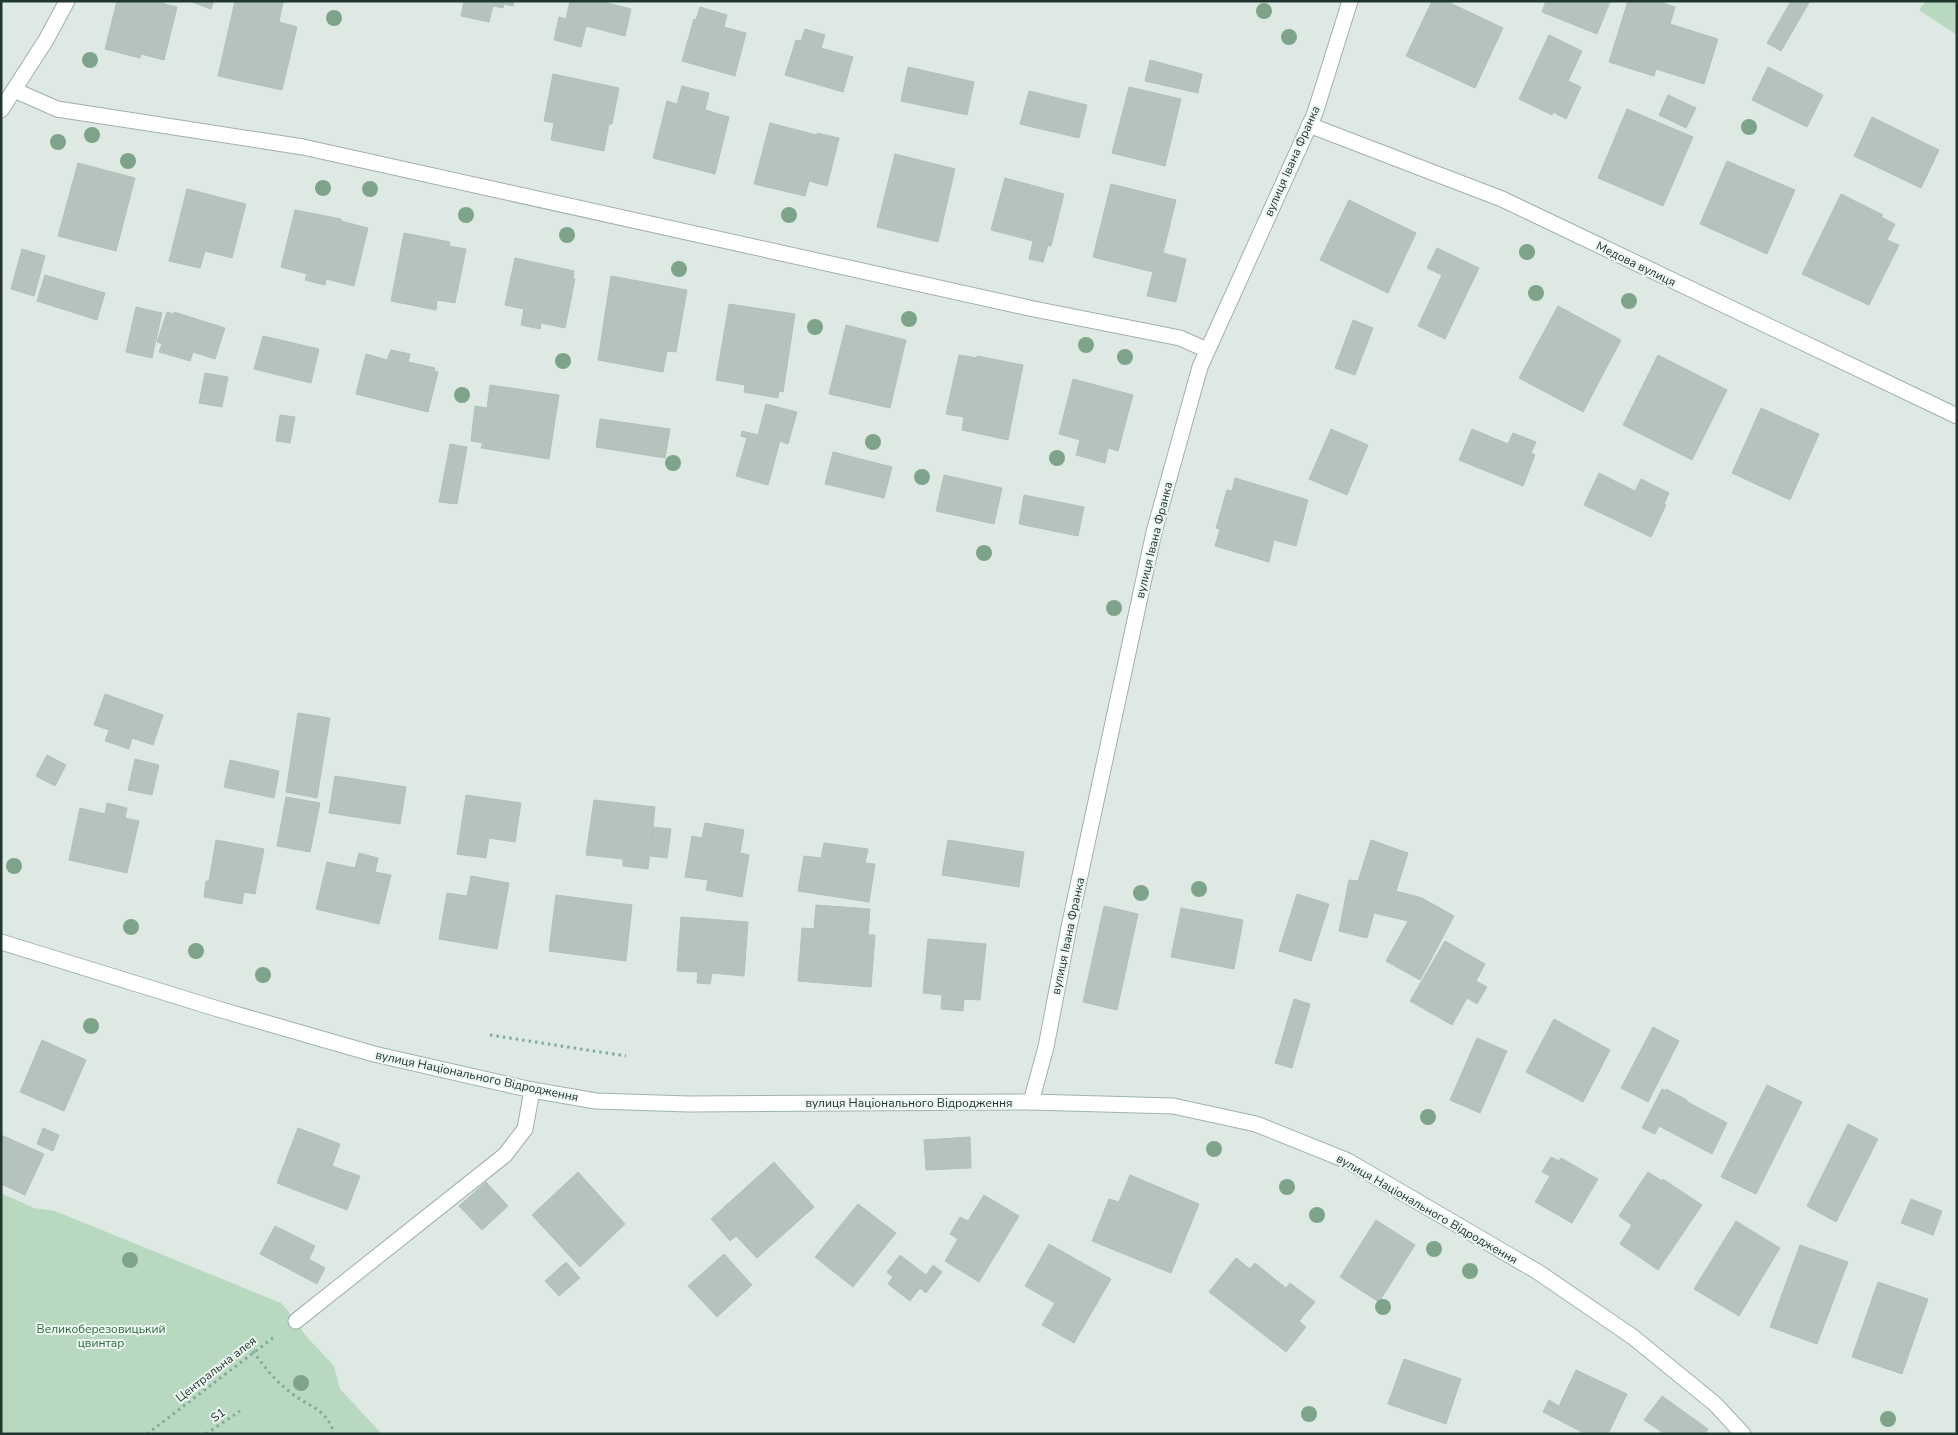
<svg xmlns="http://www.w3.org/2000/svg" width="1958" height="1435" viewBox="0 0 1958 1435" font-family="'Nunito Sans',sans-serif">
	<rect width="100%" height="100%" fill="#dee9e3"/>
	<path fill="#b8d9bf" d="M1926,1H1957V35L1919,10Z
		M1,1193L34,1208L55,1211L281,1303L296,1321L306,1336L334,1366L340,1389L382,1434H1Z"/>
	<path fill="#b4c3bc" stroke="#b1c2ba" d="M117,1H164V4L177,7L164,60L141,54L140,58L105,49Z
		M189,1H214L211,9Z
		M235,1L283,2L279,22L297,27L282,90L218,76Z
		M464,1H514L513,6L504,4L503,8L493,6L489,22L461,16Z
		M570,1H599L631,9L625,36L586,26L581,47L554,40L559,17L566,19Z
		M1432,1H1446L1503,28L1475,88L1406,56Z
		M1546,1H1608L1610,2L1597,34L1542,12Z
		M1628,1H1657L1675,7L1670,24L1718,39L1704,84L1656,69L1654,76L1609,62Z
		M1791,1H1810L1781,51L1767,43Z
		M700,7L727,15L724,27L746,33L735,76L682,61L694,19L696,20Z
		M805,29L825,35L821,48L853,57L843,92L785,75L796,40L801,41Z
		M1549,35L1582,51L1568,81L1581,87L1566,119L1553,112L1552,115L1519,99Z
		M1150,60L1202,74L1198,93L1145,81Z
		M908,67L974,82L967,115L901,101Z
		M1768,67L1823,95L1807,127L1752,100Z
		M553,74L619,88L612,124H609L604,151L551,140L554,123L544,121Z
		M682,86L709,93L705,110L729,117L715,174L653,158L667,101L677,104Z
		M1129,87L1181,99L1165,166L1112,153Z
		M1029,91L1087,105L1079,138L1020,124Z
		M1668,95L1696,108L1686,128L1659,115Z
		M1627,109L1693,137L1663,206L1598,178Z
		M1872,117L1939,150L1921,188L1854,156Z
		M770,123L817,135V133L839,138L827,186L809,181L805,196L754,184Z
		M895,154L955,169L938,242L877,227Z
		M1727,161L1795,190L1767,254L1700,224Z
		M78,163L135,178L116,251L58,236Z
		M1005,178L1064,194L1051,246L1048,245L1043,262L1029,259L1033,241L991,230Z
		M1111,184L1176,200L1163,253L1186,259L1176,302L1147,296L1153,272L1093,257Z
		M187,189L246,204L232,258L205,251L200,268L169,261Z
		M1841,194L1883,215L1881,217L1895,224L1887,240L1899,245L1869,305L1802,274Z
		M1349,200L1416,233L1388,293L1320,260Z
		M295,210L341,219V221L368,228L354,286L326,279L325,285L305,280L307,274L281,267Z
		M404,233L450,242L449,246L466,249L455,303L437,300L436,310L391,301Z
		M1437,248L1479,268L1445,339L1418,326L1442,275L1427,268Z
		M22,249L45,256L34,296L11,289Z
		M515,258L574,271L573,279H575L565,328L541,323L540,329L521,325L524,309L505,305Z
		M45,275L105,293L97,320L37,301Z
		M611,276L687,290L676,352L667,351L663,372L598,360Z
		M729,304L795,314L783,392L779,391L778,398L744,392L745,385L716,380Z
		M1558,306L1621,340L1583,412L1519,378Z
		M136,307L162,313L152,358L126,352Z
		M167,312L173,314L174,312L225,328L215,359L193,352L190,361L159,352L162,344L157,342Z
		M1353,320L1373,328L1355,375L1335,368Z
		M846,325L906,340L890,408L829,394Z
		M263,336L319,349L311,383L254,369Z
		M391,350L410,354L408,362L435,368L434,371L438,372L428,412L356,394L366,354L387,360Z
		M959,355L977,358V356L1023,365L1008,440L962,430L964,417L946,414Z
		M1658,355L1727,390L1692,460L1623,425Z
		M205,373L228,377L222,407L199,403Z
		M1073,379L1133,395L1118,451L1108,448L1105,463L1076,455L1080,440L1059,434Z
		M490,385L559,395L549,459L481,448L483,443L471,441L475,406L487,408Z
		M766,404L797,412L788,444L780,441L768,485L736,476L747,438L741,436L742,431L758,435Z
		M1761,408L1819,434L1790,500L1732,473Z
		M280,415L295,417L290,443L276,441Z
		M600,419L670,429L665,458L596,447Z
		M1331,429L1368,445L1347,495L1309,479Z
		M1472,429L1508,444L1513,433L1536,442L1531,453L1535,455L1523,486L1459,460Z
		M450,444L467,447L457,504L439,502Z
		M833,452L892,467L884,498L825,484Z
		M1599,473L1635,491L1641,479L1669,493L1664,504L1666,505L1651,537L1584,505Z
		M944,475L1002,488L994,524L936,511Z
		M1235,478L1308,500L1296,546L1274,540L1269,562L1215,546L1220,529L1216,528L1227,490L1232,491Z
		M1024,495L1084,507L1078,536L1019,524Z
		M105,694L163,715L153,745L132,738L129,749L105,741L109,730L94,725Z
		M298,713L330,718L317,798L286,792Z
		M47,755L66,765L55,786L36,776Z
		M135,759L159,765L152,795L128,790Z
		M230,760L279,771L274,798L224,787Z
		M335,776L406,787L400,824L329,813Z
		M466,795L521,803L515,842L489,838L486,858L457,854Z
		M286,797L320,803L310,852L277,846Z
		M594,800L655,807L653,827L591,820Z
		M107,803L127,808L125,818L139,821L127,873L69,860L80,808L105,814Z
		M591,820L653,827L648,869L623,866V859L586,855Z
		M705,823L744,830L740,853L749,855L742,897L706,890L708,880L685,877L692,836L702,838Z
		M653,827L671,829L667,858L650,856Z
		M216,840L264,849L255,894L244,892L242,904L204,897L206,881H209Z
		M948,840L1024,852L1019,887L942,875Z
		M1371,840L1408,853L1396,891L1422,898L1454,916L1420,980L1386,961L1408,921L1374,913L1367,938L1339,931L1349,880L1358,881Z
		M824,843L868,849L865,863L875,864L869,902L798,891L804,856L821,858Z
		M359,853L378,858L375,872L391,875L379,924L316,909L327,862L355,868Z
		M471,876L509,883L497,949L439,939L447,893L467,896Z
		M1297,894L1329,904L1311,961L1279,951Z
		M556,895L632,905L626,961L549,951Z
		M816,905L870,909L868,935H875L871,987L798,981L802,928L814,929Z
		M1104,906L1138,914L1117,1010L1083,1002Z
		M1181,908L1243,920L1234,969L1171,957Z
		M681,917L748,922L744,976L712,973L710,984L697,983L698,972L677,971Z
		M928,939L986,944L980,1000L964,999L963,1011L941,1009L942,995L923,993Z
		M1445,941L1485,964L1476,981L1487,987L1477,1004L1467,998L1452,1025L1410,1001Z
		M1294,999L1310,1004L1292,1068L1275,1063Z
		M1554,1019L1610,1050L1583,1102L1526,1072Z
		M1653,1027L1679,1041L1648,1102L1621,1088Z
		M1477,1038L1507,1051L1480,1113L1450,1100Z
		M42,1040L86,1060L64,1111L20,1092Z
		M1767,1085L1802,1102L1756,1194L1721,1177Z
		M1662,1089L1665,1091L1666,1089L1687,1100L1686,1101L1727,1123L1712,1154L1659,1126L1655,1134L1642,1128Z
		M1848,1124L1878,1139L1836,1222L1807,1206Z
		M43,1128L59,1135L53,1151L37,1144Z
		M298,1128L340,1144L332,1166L360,1176L347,1210L277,1183Z
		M1,1135L44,1154L25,1195L1,1184Z
		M970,1137L971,1168L926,1170L924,1140Z
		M1551,1157L1559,1161L1561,1158L1598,1179L1572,1223L1535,1202L1550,1176L1542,1172Z
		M774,1162L814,1207L757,1258L736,1236L730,1241L711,1219Z
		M578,1172L625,1224L580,1267L532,1215Z
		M1648,1172L1662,1181L1663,1179L1702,1205L1658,1270L1620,1244L1632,1225L1619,1216Z
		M1130,1175L1199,1204L1171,1273L1092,1241L1109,1199L1119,1202Z
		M486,1182L508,1206L482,1230L459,1206Z
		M984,1195L1019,1216L979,1282L945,1261L958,1239L950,1234L960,1217L968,1221Z
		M1911,1199L1942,1211L1933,1235L1901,1223Z
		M858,1204L896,1233L853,1287L815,1257Z
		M1376,1220L1415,1245L1379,1302L1340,1277Z
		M1736,1221L1780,1248L1739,1316L1694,1289Z
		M275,1226L315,1246L309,1259L325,1268L317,1284L260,1254Z
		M1049,1244L1111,1279L1074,1343L1042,1325L1055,1303L1025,1286Z
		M1800,1245L1848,1262L1817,1344L1770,1327Z
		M724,1254L752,1285L717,1317L688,1286Z
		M900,1255L926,1275L933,1265L942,1272L926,1293L920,1288L910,1301L888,1284L893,1277L887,1272Z
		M1236,1258L1250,1269L1255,1263L1286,1288L1290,1283L1315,1302L1299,1321L1306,1327L1286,1352L1209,1292Z
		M566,1262L580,1278L559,1296L545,1281Z
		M1878,1282L1928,1299L1902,1374L1852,1357Z
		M1404,1359L1461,1379L1446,1424L1388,1404Z
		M1576,1370L1627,1394L1608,1434H1586L1543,1412L1549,1400L1559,1406Z
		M1662,1396L1708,1429L1705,1434H1665L1644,1420Z"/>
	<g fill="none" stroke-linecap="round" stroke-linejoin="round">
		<g stroke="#a1b0aa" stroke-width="17">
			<path id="lane" d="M296,1321L505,1155L525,1129L532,1090"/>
		</g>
		<g stroke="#a1b0aa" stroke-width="17">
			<path id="street" d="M14,90L57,109L303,147L1034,309L1180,338L1207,350
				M1,110L46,40L67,1
				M1309,125L1502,199L1957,416
				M1031,1102L1046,1047L1069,927L1154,532L1200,367L1315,113L1350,1"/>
		</g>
		<g stroke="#9eb4ab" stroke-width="17">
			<path id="secondary" d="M1,942L218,1009L374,1054L532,1090L596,1101L689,1104L1031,1102L1173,1106L1256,1124L1348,1161L1538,1272L1633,1337L1715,1404L1743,1434"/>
		</g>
		<path stroke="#80ab9b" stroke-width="3" stroke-dasharray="2.5 4" stroke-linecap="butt" d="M490,1035L626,1056
			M253,1351C264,1367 275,1380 290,1392C308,1407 327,1408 334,1434
			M147,1434L274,1337
			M206,1434L240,1411"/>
		<use href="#lane" stroke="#fff" stroke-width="15"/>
		<use href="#street" stroke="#fff" stroke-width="15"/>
		<use href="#secondary" stroke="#fff" stroke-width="15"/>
	</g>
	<g fill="#7da48a">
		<circle cx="1264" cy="11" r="8"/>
		<circle cx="334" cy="18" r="8"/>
		<circle cx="1289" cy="37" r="8"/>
		<circle cx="90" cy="60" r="8"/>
		<circle cx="1749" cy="127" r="8"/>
		<circle cx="92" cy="135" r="8"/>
		<circle cx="58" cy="142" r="8"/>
		<circle cx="128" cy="161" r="8"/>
		<circle cx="323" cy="188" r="8"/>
		<circle cx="370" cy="189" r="8"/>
		<circle cx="466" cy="215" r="8"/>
		<circle cx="789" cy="215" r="8"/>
		<circle cx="567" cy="235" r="8"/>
		<circle cx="1527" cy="252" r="8"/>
		<circle cx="679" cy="269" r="8"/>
		<circle cx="1536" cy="293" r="8"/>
		<circle cx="1629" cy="301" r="8"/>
		<circle cx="909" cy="319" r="8"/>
		<circle cx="815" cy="327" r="8"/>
		<circle cx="1086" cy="345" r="8"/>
		<circle cx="1125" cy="357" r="8"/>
		<circle cx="563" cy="361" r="8"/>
		<circle cx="462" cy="395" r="8"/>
		<circle cx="873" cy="442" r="8"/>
		<circle cx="1057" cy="458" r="8"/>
		<circle cx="673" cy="463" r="8"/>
		<circle cx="922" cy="477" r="8"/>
		<circle cx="984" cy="553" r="8"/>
		<circle cx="1114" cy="608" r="8"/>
		<circle cx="14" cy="866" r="8"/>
		<circle cx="1199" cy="889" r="8"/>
		<circle cx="1141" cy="893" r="8"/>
		<circle cx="131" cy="927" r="8"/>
		<circle cx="196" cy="951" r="8"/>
		<circle cx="263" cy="975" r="8"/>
		<circle cx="91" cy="1026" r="8"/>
		<circle cx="1428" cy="1117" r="8"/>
		<circle cx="1214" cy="1149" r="8"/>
		<circle cx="1287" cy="1187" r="8"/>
		<circle cx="1317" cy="1215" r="8"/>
		<circle cx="1434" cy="1249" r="8"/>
		<circle cx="130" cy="1260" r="8"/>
		<circle cx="1470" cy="1271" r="8"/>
		<circle cx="1383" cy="1307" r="8"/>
		<circle cx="301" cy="1383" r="8"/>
		<circle cx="1309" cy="1414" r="8"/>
		<circle cx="1888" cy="1419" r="8"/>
	</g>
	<g text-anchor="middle" stroke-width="4" stroke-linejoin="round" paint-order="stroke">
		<g font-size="12" fill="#203730" stroke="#eef6f1">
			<text transform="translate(1292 161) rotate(-66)" y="4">вулиця Івана Франка</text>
			<text transform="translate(1636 264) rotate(26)" y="4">Медова вулиця</text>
			<text transform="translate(1154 540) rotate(-76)" y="4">вулиця Івана Франка</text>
			<text transform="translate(1068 936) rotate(-78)" y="4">вулиця Івана Франка</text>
			<text transform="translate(477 1076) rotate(12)" y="4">вулиця Національного Відродження</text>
			<text x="909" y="1107">вулиця Національного Відродження</text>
			<text transform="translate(1427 1209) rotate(30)" y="4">вулиця Національного Відродження</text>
			<text transform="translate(216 1369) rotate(-38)" y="4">Центральна алея</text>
			<text transform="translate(218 1415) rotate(-34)" y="4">S1</text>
		</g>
		<g font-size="12" fill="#2d6b42" stroke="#eef6f1">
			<text x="101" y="1333">Великоберезовицький<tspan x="101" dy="14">цвинтар</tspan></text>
		</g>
	</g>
	<rect width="1958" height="1435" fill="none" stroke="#203730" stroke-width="5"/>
</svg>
